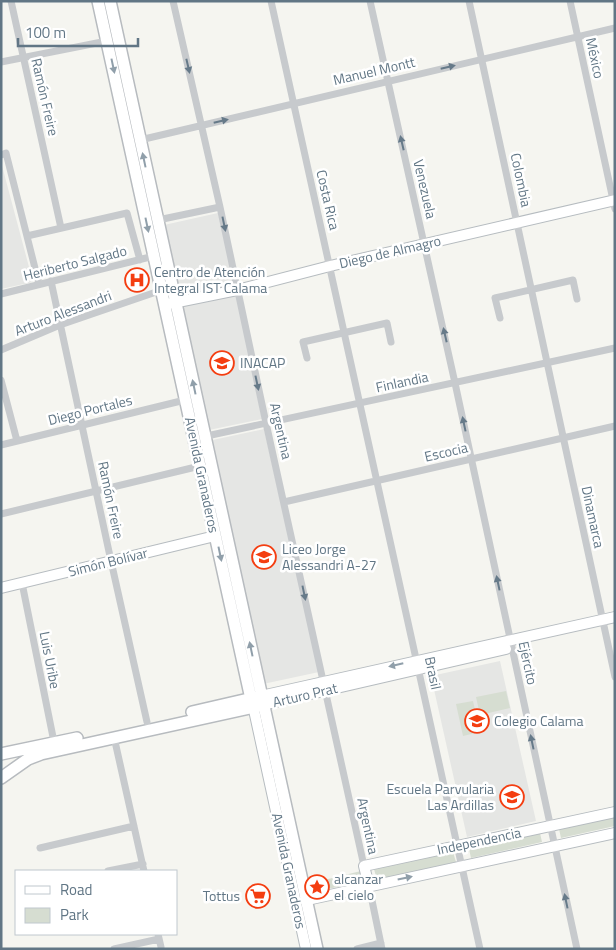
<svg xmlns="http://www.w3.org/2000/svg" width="616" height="950" viewBox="0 0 616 950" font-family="'Titillium Web',sans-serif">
	<rect width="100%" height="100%" fill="#f5f5f0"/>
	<path fill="#e5e6e4" d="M1,162L33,282L1,289Z
		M218,213L235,284L180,296L164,225Z
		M236,293L262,419L209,430L180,306Z
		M264,429L319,672L263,684L208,441Z
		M500,661L536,821L467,837L431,676Z"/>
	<path fill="#d6ddd1" d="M506,691L510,708L480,715L476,697Z
		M473,701L480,732L463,736L456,704Z
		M615,816V826L561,838L559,829Z
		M540,833L542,842L471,858L469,849Z
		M453,852L456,862L377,880L374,869Z
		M361,871L363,882L322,890L320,881Z"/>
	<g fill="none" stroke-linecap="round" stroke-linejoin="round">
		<g stroke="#b6bcc0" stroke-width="12">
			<path id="secondary" d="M168,304L237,290L330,266L615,200
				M1,588L215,536
				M261,696L615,617
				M252,701L306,949
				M263,705L506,649
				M369,886L364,866L615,812
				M307,900L615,833"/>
		</g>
		<g stroke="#b7bbbf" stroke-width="14">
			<path id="primary" d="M98,1L251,699
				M110,1L317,949
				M192,712L257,697
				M1,754L77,738
				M1,778L28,759L41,754L263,705"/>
		</g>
		<path stroke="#c7cacd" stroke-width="7" d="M11,1L61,228
			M173,1L220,207L266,423L364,866
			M271,1L480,949
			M370,1L455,383L577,949
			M469,1L615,677
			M570,1L615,209
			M1,62L107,41
			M140,140L615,28
			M1,155L6,153L39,284
			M158,220L220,207
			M27,236L127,213L140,260
			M51,281L111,561L147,722
			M1,294L154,256
			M500,318L495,298L573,280L577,299
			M1,350L60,325L162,290
			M307,358L303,342L387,323L391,342
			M1,380L17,441
			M202,437L615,348
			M1,445L185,400
			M284,502L615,426
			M1,514L200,466
			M22,583L54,742
			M114,737L144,871
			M40,848L134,826
			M108,871L143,864
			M369,886L382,949
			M158,934L161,947
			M114,949L159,939
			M357,949L381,943"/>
		<use href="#secondary" stroke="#fff" stroke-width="10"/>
		<use href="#primary" stroke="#fff" stroke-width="11"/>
	</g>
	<defs><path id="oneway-solid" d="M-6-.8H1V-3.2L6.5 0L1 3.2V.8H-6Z" transform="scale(1.25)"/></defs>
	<g fill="#909faa">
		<use href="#oneway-solid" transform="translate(113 66) rotate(78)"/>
		<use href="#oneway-solid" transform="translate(144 160) rotate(-102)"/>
		<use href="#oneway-solid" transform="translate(147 225) rotate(78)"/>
		<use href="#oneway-solid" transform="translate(194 387) rotate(-102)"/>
		<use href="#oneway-solid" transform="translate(220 554) rotate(78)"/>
		<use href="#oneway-solid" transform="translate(251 649) rotate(-102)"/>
		<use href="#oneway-solid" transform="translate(396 665) rotate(167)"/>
		<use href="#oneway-solid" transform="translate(405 878) rotate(-12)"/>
	</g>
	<g fill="#667a89">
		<use href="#oneway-solid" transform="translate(188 66) rotate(77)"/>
		<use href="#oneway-solid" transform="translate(448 67) rotate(-13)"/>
		<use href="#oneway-solid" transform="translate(221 121) rotate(-13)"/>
		<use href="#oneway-solid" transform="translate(402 143) rotate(-103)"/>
		<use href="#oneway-solid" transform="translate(224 224) rotate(78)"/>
		<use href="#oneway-solid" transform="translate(445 335) rotate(-103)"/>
		<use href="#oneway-solid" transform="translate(257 383) rotate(78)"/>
		<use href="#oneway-solid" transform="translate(464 424) rotate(-102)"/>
		<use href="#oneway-solid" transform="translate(498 583) rotate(-102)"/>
		<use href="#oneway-solid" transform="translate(304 593) rotate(78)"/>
		<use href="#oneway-solid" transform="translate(532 742) rotate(-102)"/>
		<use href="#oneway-solid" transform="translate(566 901) rotate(-102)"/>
	</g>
	<defs>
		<g id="hospital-ring" transform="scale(1.25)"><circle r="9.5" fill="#fff" stroke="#f43e11" stroke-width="1.5"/><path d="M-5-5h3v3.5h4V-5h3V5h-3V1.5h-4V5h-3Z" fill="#f43e11"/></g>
		<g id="university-ring" transform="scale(1.25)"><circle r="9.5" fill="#fff" stroke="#f43e11" stroke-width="1.5"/><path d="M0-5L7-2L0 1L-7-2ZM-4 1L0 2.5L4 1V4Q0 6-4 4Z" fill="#f43e11"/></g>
		<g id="school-ring" transform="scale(1.25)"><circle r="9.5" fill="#fff" stroke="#f43e11" stroke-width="1.5"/><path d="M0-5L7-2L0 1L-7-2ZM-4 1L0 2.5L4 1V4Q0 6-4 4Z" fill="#f43e11"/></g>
		<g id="sight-ring" transform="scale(1.25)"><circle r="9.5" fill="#fff" stroke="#f43e11" stroke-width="1.5"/><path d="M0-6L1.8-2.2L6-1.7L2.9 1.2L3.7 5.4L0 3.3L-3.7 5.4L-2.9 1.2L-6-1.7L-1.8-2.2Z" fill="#f43e11"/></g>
		<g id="supermarket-ring" transform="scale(1.25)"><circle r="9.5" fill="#fff" stroke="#f43e11" stroke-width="1.5"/><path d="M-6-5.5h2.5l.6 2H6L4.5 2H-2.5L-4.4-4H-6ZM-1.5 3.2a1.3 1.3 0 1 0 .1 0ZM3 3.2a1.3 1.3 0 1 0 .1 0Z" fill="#f43e11"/></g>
	</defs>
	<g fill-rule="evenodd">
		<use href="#hospital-ring" x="137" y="280"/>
		<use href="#university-ring" x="222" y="363"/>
		<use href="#school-ring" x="264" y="557"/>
		<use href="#school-ring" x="477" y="721"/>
		<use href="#school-ring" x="512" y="797"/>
		<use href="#sight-ring" x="317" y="887"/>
		<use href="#supermarket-ring" x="258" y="896"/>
	</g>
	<g text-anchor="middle" stroke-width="5" stroke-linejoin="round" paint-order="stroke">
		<g font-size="14" fill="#617685" stroke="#fff">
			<text transform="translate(595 58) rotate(78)" y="5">México</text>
			<text transform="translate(374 71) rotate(-13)" y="5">Manuel Montt</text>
			<text transform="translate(45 97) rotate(77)" y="5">Ramón Freire</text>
			<text transform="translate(521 180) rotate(78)" y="5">Colombia</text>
			<text transform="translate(425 189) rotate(77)" y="5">Venezuela</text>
			<text transform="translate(328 200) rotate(77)" y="5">Costa Rica</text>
			<text transform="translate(390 252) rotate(-13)" y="5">Diego de Almagro</text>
			<text transform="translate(75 263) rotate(-14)" y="5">Heriberto Salgado</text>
			<text transform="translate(63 313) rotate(-21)" y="5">Arturo Alessandri</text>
			<text transform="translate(402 382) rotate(-12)" y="5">Finlandia</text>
			<text transform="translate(90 410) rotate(-14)" y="5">Diego Portales</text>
			<text transform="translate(281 431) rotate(77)" y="5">Argentina</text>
			<text transform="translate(446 452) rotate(-13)" y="5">Escocia</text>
			<text transform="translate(202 475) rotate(78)" y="5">Avenida Granaderos</text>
			<text transform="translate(111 500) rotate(78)" y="5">Ramón Freire</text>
			<text transform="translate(593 517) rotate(78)" y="5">Dinamarca</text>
			<text transform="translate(108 562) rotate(-14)" y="5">Simón Bolívar</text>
			<text transform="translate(50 660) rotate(79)" y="5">Luis Uribe</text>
			<text transform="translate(528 663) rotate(78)" y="5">Ejército</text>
			<text transform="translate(433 673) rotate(78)" y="5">Brasil</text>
			<text transform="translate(305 695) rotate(-13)" y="5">Arturo Prat</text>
			<text transform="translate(368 826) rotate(78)" y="5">Argentina</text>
			<text transform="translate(479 841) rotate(-12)" y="5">Independencia</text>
			<text transform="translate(289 871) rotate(78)" y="5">Avenida Granaderos</text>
		</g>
		<g font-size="14" fill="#617685" stroke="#fff" text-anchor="start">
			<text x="154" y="277">Centro de Atención<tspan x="154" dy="16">Integral IST Calama</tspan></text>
			<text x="240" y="368">INACAP</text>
			<text x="282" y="554">Liceo Jorge<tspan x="282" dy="16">Alessandri A-27</tspan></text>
			<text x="494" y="726">Colegio Calama</text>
			<text x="494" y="794" text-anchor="end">Escuela Parvularia<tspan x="494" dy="16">Las Ardillas</tspan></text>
			<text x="334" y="884">alcanzar<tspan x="334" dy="16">el cielo</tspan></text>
			<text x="240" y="901" text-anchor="end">Tottus</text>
		</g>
	</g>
	<rect width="616" height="950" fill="none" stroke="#617685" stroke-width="5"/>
	<rect x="15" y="870" width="162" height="65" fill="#ffffff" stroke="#c0c8ce"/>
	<rect x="25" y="886" width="25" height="8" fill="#ffffff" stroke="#c0c8ce"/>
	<text x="60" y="895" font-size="15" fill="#617685">Road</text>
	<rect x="25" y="908" width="25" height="15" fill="#d6ddd1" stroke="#c0c8ce"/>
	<text x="60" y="920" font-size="15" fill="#617685">Park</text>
	<path d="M18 38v8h120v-8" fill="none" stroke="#617685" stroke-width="2.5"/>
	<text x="25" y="38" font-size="15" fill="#617685" stroke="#ffffff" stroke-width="4" paint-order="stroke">100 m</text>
</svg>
